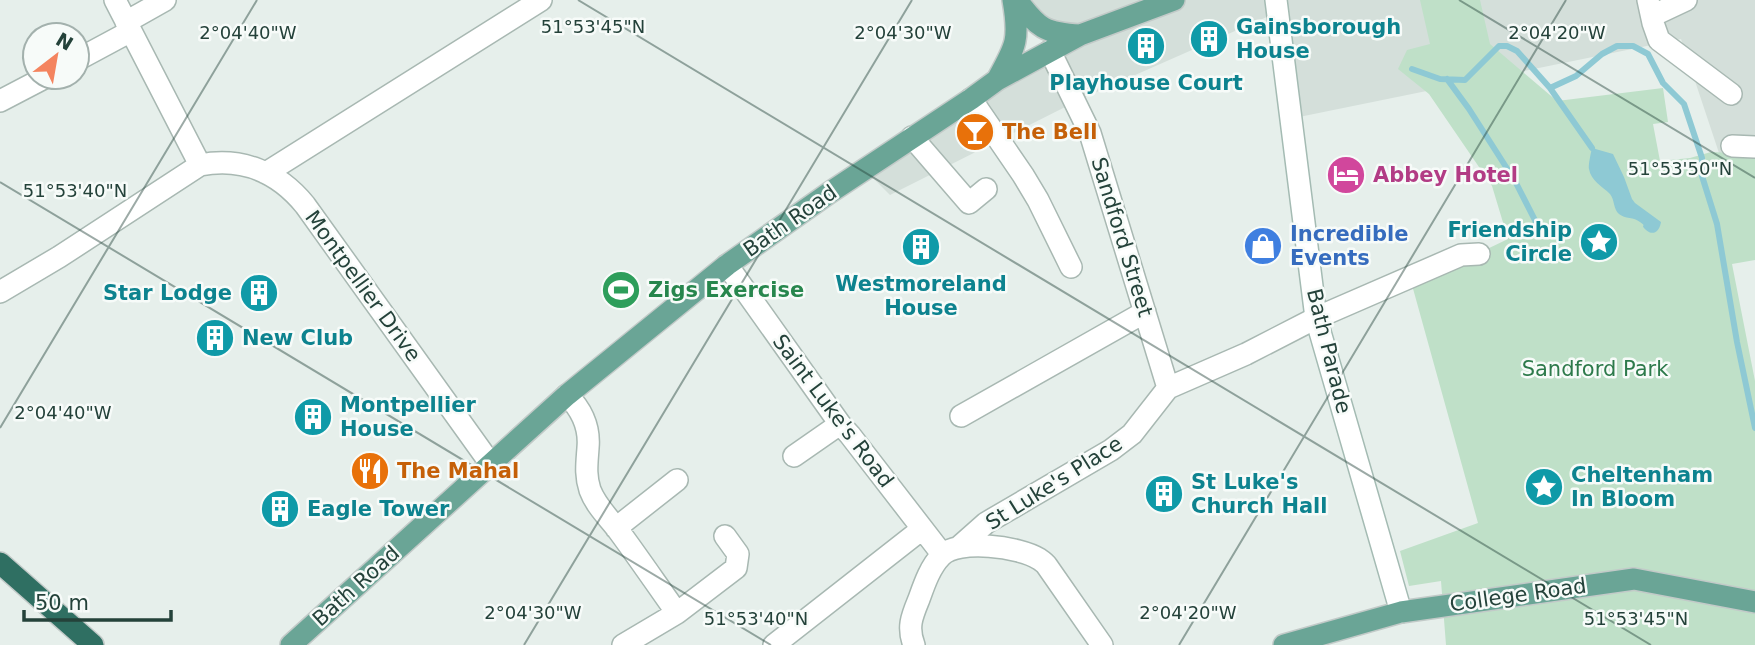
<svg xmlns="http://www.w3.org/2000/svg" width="1755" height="645" viewBox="0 0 1755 645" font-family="'DejaVu Sans',sans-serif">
	<rect width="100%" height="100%" fill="#e6efeb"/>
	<path fill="#d4dfda" d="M1027,0H1755V161L1722,162L1681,39L1299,117L1269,16L1083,98L890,195L872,177L1047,41Z"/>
	<path fill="#bfe0c8" d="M1420,0H1480L1490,44L1557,101L1663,88L1668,122L1653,124L1660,161L1690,158L1711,152L1755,154V260L1732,264L1755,381V645H1446L1441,581L1409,586L1400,551L1478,523L1412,285L1508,239L1492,186L1429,94L1398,69L1407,50L1430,44Z"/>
	<path fill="#8ec9d4" d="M1592,148L1613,154L1624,177L1632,199L1635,203L1661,222C1660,230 1654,237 1646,230C1639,223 1648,228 1640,222C1634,217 1625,219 1619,214C1613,209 1615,200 1610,194C1602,186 1591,181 1589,169C1588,166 1591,152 1592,148Z"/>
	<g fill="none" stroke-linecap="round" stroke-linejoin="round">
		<path stroke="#8ec9d4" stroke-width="6" d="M1412,69L1440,79L1465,80L1499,46H1507L1517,51L1550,88L1576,76L1602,54L1617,46H1633L1648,54L1663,83L1684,104L1702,158V176L1717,224L1737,342L1755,428
			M1447,79L1469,109L1515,181L1542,234
			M1550,88L1592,148"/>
		<g stroke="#a8b8b2" stroke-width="24">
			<path id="street" d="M115,0L200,165
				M1648,0L1653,23L1659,40L1731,94
				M1652,16L1686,0
				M126,22L165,0
				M1050,51L1090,133L1168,388
				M77,60L131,31
				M971,99L1023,175L1038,200L1071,267
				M0,101L46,77
				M912,137L969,203L986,189
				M1732,146L1755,147
				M266,173L541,0
				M727,265L840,424L850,435L942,554
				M0,292L59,257L200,165C242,157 278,172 305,205L490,463
				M567,395C581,409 590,427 588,448C587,463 585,475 590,490C596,506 608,517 618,530C638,557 657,585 677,613
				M961,416L1145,312
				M794,456L840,424
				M616,528L677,480
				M960,546L986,523L1111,450L1132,434L1168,388L1246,354L1316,318L1461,255L1479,254
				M623,645L677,613L736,568L738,554L725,536
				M774,645L922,529
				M914,645C907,627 912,616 919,599C924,585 930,567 941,556C958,538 1020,547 1039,559C1042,561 1045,563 1047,566L1102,645"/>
		</g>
		<g stroke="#a4bbb3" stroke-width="24">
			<path id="secondary" d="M1276,0L1316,318L1401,612"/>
		</g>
		<g stroke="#c2cac8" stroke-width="24">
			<path id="primary" d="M1017,0C1038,28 1044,33 1080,35
				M997,80C1016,46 1020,40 1013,0
				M291,645L567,395L727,265L829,193L971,99L997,80L1080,35L1174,0
				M1284,645L1401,612L1634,579L1755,602"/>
		</g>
		<g stroke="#c2cac8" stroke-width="24">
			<path id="highway" d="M0,563L93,645"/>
		</g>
		<use href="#street" stroke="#fff" stroke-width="21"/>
		<use href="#secondary" stroke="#fff" stroke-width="21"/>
		<use href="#primary" stroke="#6aa596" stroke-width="21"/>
		<use href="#highway" stroke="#2f6f62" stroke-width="21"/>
	</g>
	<path fill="none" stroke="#24423a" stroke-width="2" stroke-opacity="0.45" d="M578,0L1651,645M1459,0L1755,178M0,182L771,645M0,428L257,0M524,645L912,0M1179,645L1566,0"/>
	<defs>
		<g id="building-disc" transform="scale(2.0125)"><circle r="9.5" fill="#0f9aa8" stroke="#f7fbf9"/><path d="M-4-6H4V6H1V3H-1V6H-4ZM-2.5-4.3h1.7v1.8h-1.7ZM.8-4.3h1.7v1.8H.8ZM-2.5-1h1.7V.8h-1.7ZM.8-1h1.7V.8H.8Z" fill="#fff"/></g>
		<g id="bar-disc" transform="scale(2.0125)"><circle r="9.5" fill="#e8710a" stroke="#f7fbf9"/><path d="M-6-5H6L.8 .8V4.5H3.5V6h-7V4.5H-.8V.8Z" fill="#fff"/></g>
		<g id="hotel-disc" transform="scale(2.0125)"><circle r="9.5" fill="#d1479c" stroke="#f7fbf9"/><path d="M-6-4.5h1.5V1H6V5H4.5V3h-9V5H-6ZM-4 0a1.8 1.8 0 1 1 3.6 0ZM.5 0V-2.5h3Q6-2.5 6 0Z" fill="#fff"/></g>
		<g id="sight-disc" transform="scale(2.0125)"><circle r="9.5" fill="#0f9aa8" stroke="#f7fbf9"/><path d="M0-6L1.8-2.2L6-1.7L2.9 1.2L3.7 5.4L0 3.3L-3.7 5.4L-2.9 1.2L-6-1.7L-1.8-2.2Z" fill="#fff"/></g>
		<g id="shop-disc" transform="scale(2.0125)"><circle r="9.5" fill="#3f7fe0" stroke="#f7fbf9"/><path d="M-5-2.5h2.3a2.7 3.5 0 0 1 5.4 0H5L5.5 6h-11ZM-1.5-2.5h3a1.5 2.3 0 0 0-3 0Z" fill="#fff"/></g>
		<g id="stadium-disc" transform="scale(2.0125)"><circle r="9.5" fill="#2e9e5b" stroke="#f7fbf9"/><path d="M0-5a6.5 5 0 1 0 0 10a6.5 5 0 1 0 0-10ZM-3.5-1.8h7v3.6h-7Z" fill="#fff"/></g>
		<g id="restaurant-disc" transform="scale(2.0125)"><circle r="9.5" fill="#e8710a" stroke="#f7fbf9"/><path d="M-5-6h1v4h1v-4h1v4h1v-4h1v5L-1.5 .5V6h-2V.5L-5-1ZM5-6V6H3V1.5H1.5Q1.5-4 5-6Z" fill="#fff"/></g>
	</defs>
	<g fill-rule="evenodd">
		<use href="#building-disc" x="1209" y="39"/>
		<use href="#building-disc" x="1146" y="46"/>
		<use href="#bar-disc" x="975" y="132"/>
		<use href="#hotel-disc" x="1346" y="175"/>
		<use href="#sight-disc" x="1599" y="242"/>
		<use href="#shop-disc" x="1263" y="246"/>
		<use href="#building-disc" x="921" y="247"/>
		<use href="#stadium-disc" x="621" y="290"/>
		<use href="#building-disc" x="259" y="293"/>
		<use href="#building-disc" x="215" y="338"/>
		<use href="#building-disc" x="313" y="417"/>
		<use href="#restaurant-disc" x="370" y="471"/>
		<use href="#sight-disc" x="1544" y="487"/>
		<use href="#building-disc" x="1164" y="494"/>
		<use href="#building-disc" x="280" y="509"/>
	</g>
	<g text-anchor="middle" stroke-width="5" stroke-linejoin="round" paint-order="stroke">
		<g font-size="21" font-weight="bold" fill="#0d838f" stroke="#f7fbf9" text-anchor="start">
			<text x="1236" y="34">Gainsborough<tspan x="1236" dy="24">House</tspan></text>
			<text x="1146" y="90" text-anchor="middle">Playhouse Court</text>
			<text x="1572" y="237" text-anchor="end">Friendship<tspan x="1572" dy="24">Circle</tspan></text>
			<text x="921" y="291" text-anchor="middle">Westmoreland<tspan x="921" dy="24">House</tspan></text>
			<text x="232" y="300" text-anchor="end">Star Lodge</text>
			<text x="242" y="345">New Club</text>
			<text x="340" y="412">Montpellier<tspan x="340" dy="24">House</tspan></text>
			<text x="1571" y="482">Cheltenham<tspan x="1571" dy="24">In Bloom</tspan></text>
			<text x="1191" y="489">St Luke's<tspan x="1191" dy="24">Church Hall</tspan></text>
			<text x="307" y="516">Eagle Tower</text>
		</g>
		<g font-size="21" font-weight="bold" fill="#c56008" stroke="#f7fbf9" text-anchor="start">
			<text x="1002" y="139">The Bell</text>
			<text x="397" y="478">The Mahal</text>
		</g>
		<g font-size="21" font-weight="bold" fill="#b23c85" stroke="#f7fbf9" text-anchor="start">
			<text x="1373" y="182">Abbey Hotel</text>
		</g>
		<g font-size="21" fill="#24423a" stroke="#f7fbf9">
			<text transform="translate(790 221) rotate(-35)" y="7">Bath Road</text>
			<text transform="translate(1122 237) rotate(73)" y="7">Sandford Street</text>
			<text transform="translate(363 286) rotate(54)" y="7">Montpellier Drive</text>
			<text transform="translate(1329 351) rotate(76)" y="7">Bath Parade</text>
			<text transform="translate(833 411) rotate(53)" y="7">Saint Luke's Road</text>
			<text transform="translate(1054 483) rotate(-32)" y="7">St Luke's Place</text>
			<text transform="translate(356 586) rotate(-42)" y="7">Bath Road</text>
			<text transform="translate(1518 595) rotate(-8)" y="7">College Road</text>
		</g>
		<g font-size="21" font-weight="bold" fill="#366cbe" stroke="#f7fbf9" text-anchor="start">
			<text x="1290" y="241">Incredible<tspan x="1290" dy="24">Events</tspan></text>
		</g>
		<g font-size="21" font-weight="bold" fill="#27864d" stroke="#f7fbf9" text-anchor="start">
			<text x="648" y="297">Zigs Exercise</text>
		</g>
		<g font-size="21" fill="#2d7a4b" stroke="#f7fbf9">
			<text x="1595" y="376">Sandford Park</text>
		</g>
	</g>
	<g font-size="18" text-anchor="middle" fill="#24423a" stroke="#f7fbf9" stroke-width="5" stroke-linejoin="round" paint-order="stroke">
		<text x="593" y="33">51°53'45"N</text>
		<text x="248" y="39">2°04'40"W</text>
		<text x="903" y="39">2°04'30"W</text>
		<text x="1557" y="39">2°04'20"W</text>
		<text x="1680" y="175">51°53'50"N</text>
		<text x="75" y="197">51°53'40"N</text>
		<text x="63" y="419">2°04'40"W</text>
		<text x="533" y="619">2°04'30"W</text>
		<text x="1188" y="619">2°04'20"W</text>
		<text x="756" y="625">51°53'40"N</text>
		<text x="1636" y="625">51°53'45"N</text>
	</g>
	<g transform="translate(56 56) rotate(31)"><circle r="33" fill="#f7fbf9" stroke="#a3b1ad" stroke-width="2"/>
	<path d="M0-5L12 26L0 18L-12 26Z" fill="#f4845f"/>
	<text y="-10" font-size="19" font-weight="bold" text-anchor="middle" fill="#24423a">N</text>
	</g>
	<path d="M24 610v10h147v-10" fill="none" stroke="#24423a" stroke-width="3.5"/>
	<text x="35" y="610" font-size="21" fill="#24423a" stroke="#f7fbf9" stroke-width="5" paint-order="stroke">50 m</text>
</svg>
